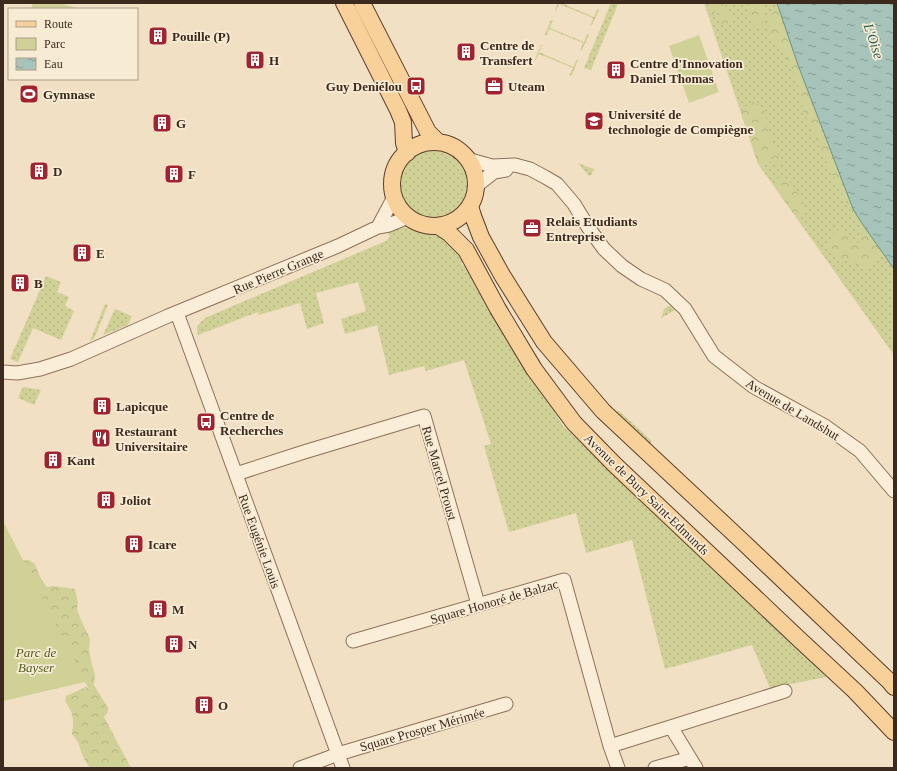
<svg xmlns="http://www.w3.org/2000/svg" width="897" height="771" viewBox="0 0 897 771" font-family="Georgia,serif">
	<defs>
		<pattern id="grass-dots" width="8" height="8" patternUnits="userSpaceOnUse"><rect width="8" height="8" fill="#d0d196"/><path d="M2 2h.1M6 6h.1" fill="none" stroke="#b4b481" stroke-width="1.8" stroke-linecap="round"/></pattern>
		<pattern id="forest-crowns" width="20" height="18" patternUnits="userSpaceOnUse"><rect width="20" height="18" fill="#d0d196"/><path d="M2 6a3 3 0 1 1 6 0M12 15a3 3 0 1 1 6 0" fill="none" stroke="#b4b481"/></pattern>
		<pattern id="water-ripples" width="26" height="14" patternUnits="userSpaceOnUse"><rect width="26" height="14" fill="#a6c4b9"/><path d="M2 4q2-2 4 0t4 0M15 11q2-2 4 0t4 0" fill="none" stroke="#889f96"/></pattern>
	</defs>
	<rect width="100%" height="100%" fill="#f2e0c4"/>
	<path fill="url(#grass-dots)" d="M558,3H561L594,17L597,9L599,10L592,25L590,26L593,18L559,4L556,11L555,10Z
		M611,3L618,4L591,70L584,68Z
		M704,3H777L798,65L861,222L894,269V355L758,164Z
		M551,20H553L550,28L584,42L587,34L589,35L582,50L580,51L583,43L549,29L546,36L545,34Z
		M541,45H542L539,52L573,67L577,59L578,60L572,75L569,76L573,68L539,54L535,61V59Z
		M399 183a35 35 0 1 1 70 0a35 35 0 1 1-70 0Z
		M578,163L594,169L591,175L589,176Z
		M401,227L411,228L422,233L438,235L451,242L464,257L461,264L466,267L499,323L533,375L563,426L597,459L816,664L826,677L770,688L752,645L665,669L632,540L586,553L576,513L509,532L484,446L491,444L464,360L426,371L424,366L389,375L377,325L345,334L341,319L366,311L358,282L316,293L324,323L307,329L300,303L259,315L258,312L198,335C195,326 200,322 207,317L386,241L390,237L387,231Z
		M46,276L61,282L57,292L69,297L65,306L74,311L61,340L33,328L18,362L10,359Z
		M105,304L108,305L94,339L90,341Z
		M668,306H672L677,309L661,318L664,309Z
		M115,309L132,316L128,325L103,335Z
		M23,387L41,390L34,405L18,398Z
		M617,411H619L652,441L650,444L618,415L617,413Z"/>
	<path fill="url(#forest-crowns)" d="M705,3H724C726,9 731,14 731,20L727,24H722L719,11H716L711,16L706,9Z
		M747,3H760L764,10L762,27L756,28L752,25Z
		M777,9L791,17L804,86L812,98L885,249L872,262L870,266L865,269L853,263L837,257L828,246L835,231L841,228L847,232L851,243L854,246L860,240L859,226L847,203L832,174L803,111L798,84L785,54L770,35L769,17Z
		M754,102L760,106L766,114V125L781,162L779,163L772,161L767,163L758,164L741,112L748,105Z
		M781,175C793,182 800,196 806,210L801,218L796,217L778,192L776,181Z
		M29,560L35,564C38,573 41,580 47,587L54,586L75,589L78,603L77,609L81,620L90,639L89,649L91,661L95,675L94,685L108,708V712L104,717L131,768H90L83,757L78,742L72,734C74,718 74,714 65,701L66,696L86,687L89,689L85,682L79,678L18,561Z"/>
	<path fill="#d0d196" d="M33,3H60L80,9H31Z
		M699,35L719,92L689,103L669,46Z
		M3,521L85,682L3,701Z"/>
	<path fill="url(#water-ripples)" stroke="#6b9486" d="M777,3H894V269L861,222L853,209L798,65Z"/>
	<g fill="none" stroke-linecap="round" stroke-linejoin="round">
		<g stroke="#8e7058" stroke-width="15">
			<path id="minor" d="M467,159L492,166L515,165L530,169L545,177L557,184L574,204L588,227L604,249L622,266L641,279L665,290L685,309L714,356L754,387L825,426L860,451L894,491
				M476,186L494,172L506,170
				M378,227L394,197
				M177,313L343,768
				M3,372L17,373L40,369L71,359L168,316L338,246L378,227L389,225L408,217
				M236,474L304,452L424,416L478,604
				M353,641L564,580L610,746
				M671,727L696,768
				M300,768L325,759L338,754L506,704
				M618,768L610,746L785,691
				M655,768L690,758"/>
		</g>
		<g stroke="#5c3e2d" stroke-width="18">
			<path id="major" d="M344,3L398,110L403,122L404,143L407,153
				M362,3L428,132L438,142
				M392 184a42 42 0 1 1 84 0a42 42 0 1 1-84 0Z
				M470,206L473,216L481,237L502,275L544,342L603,411L742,541L889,681L894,687
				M438,226L449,233L466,250L498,309L534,369L574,423L614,464L800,640L855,691L894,732"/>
		</g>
		<use href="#minor" stroke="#fbeed8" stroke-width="13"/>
		<use href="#major" stroke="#f7d199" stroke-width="16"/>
	</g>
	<defs>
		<g id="building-square" transform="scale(1)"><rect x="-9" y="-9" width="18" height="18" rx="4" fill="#a22330" stroke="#f8ebd4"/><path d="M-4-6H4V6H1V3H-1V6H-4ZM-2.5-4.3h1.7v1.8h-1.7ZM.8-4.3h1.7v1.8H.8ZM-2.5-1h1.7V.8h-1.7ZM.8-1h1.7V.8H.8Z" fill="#fff"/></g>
		<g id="bus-square" transform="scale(1)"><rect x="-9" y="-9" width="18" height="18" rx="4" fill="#a22330" stroke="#f8ebd4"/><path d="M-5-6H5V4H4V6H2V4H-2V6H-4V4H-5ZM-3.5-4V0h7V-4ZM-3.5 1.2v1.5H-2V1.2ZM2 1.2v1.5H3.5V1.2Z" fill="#fff"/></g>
		<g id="office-square" transform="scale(1)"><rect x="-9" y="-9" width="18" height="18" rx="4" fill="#a22330" stroke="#f8ebd4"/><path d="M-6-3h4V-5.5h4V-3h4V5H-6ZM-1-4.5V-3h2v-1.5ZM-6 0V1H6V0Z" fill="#fff"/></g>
		<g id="stadium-square" transform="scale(1)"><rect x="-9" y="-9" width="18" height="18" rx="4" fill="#a22330" stroke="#f8ebd4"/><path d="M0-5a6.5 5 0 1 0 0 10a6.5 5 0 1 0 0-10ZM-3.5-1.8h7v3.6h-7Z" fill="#fff"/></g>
		<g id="university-square" transform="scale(1)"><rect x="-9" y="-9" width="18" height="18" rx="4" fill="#a22330" stroke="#f8ebd4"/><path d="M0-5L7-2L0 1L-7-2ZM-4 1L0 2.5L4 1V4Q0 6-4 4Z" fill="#fff"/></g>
		<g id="restaurant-square" transform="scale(1)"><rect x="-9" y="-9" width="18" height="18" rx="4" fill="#a22330" stroke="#f8ebd4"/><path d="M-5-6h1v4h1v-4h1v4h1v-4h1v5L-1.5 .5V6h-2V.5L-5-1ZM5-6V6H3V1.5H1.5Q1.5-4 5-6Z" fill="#fff"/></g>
	</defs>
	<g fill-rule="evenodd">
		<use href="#building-square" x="158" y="36"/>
		<use href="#building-square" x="466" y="52"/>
		<use href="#building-square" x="255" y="60"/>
		<use href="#building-square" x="616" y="70"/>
		<use href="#bus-square" x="416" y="86"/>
		<use href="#office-square" x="494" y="86"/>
		<use href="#stadium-square" x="29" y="94"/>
		<use href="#university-square" x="594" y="121"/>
		<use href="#building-square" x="162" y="123"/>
		<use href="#building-square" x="39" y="171"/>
		<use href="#building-square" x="174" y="174"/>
		<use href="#office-square" x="532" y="228"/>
		<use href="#building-square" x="82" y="253"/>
		<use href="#building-square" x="20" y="283"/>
		<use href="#building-square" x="102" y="406"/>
		<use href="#bus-square" x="206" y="422"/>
		<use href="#restaurant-square" x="101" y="438"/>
		<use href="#building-square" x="53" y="460"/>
		<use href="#building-square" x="106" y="500"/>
		<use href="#building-square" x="134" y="544"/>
		<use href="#building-square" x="158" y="609"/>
		<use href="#building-square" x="174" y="644"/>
		<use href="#building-square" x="204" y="705"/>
	</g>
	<g text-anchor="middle" stroke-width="3.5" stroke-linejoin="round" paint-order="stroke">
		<g font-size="13" font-weight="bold" fill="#3d2a1e" stroke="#f8ebd4" text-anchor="start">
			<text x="172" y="41">Pouille (P)</text>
			<text x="480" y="50">Centre de<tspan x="480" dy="15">Transfert</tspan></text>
			<text x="269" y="65">H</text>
			<text x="630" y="68">Centre d'Innovation<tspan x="630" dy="15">Daniel Thomas</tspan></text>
			<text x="402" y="91" text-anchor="end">Guy Deniélou</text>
			<text x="508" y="91">Uteam</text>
			<text x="43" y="99">Gymnase</text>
			<text x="608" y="119">Université de<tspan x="608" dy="15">technologie de Compiègne</tspan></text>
			<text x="176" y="128">G</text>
			<text x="53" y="176">D</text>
			<text x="188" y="179">F</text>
			<text x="546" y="226">Relais Etudiants<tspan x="546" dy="15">Entreprise</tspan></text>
			<text x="96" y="258">E</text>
			<text x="34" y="288">B</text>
			<text x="116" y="411">Lapicque</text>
			<text x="220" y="420">Centre de<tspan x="220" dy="15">Recherches</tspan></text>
			<text x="115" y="436">Restaurant<tspan x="115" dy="15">Universitaire</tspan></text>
			<text x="67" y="465">Kant</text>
			<text x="120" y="505">Joliot</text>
			<text x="148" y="549">Icare</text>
			<text x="172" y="614">M</text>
			<text x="188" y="649">N</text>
			<text x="218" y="710">O</text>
		</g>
		<g font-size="13" fill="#3d2a1e" stroke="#f8ebd4">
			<text transform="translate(278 271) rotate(-23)" y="5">Rue Pierre Grange</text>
			<text transform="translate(793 409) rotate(31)" y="5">Avenue de Landshut</text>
			<text transform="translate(440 473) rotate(74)" y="5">Rue Marcel Proust</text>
			<text transform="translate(647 494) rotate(44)" y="5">Avenue de Bury Saint-Edmunds</text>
			<text transform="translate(260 541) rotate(70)" y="5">Rue Eugénie Louis</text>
			<text transform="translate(494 601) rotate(-16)" y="5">Square Honoré de Balzac</text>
			<text transform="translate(422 729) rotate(-16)" y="5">Square Prosper Mérimée</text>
		</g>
		<g font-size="13" font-style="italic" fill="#525b22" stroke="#f8ebd4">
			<text x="36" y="657">Parc de<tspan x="36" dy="15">Bayser</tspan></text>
		</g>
		<g font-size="14" font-style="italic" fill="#2c5e56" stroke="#f8ebd4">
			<text transform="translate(874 41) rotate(72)" y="5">L'Oise</text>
		</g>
	</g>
	<rect width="897" height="771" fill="none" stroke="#3d2a1e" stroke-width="8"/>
	<rect x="8" y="8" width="130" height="72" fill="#f8ebd4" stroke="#ad9e8b"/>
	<rect x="16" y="21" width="20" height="6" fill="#f7d199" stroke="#ad9e8b"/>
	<text x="44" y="28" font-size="12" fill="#3d2a1e">Route</text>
	<rect x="16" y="38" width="20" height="12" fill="#d0d196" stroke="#ad9e8b"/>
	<text x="44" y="48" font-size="12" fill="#3d2a1e">Parc</text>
	<rect x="16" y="58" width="20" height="12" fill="url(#water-ripples)" stroke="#ad9e8b"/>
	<text x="44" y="68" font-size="12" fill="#3d2a1e">Eau</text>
</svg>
